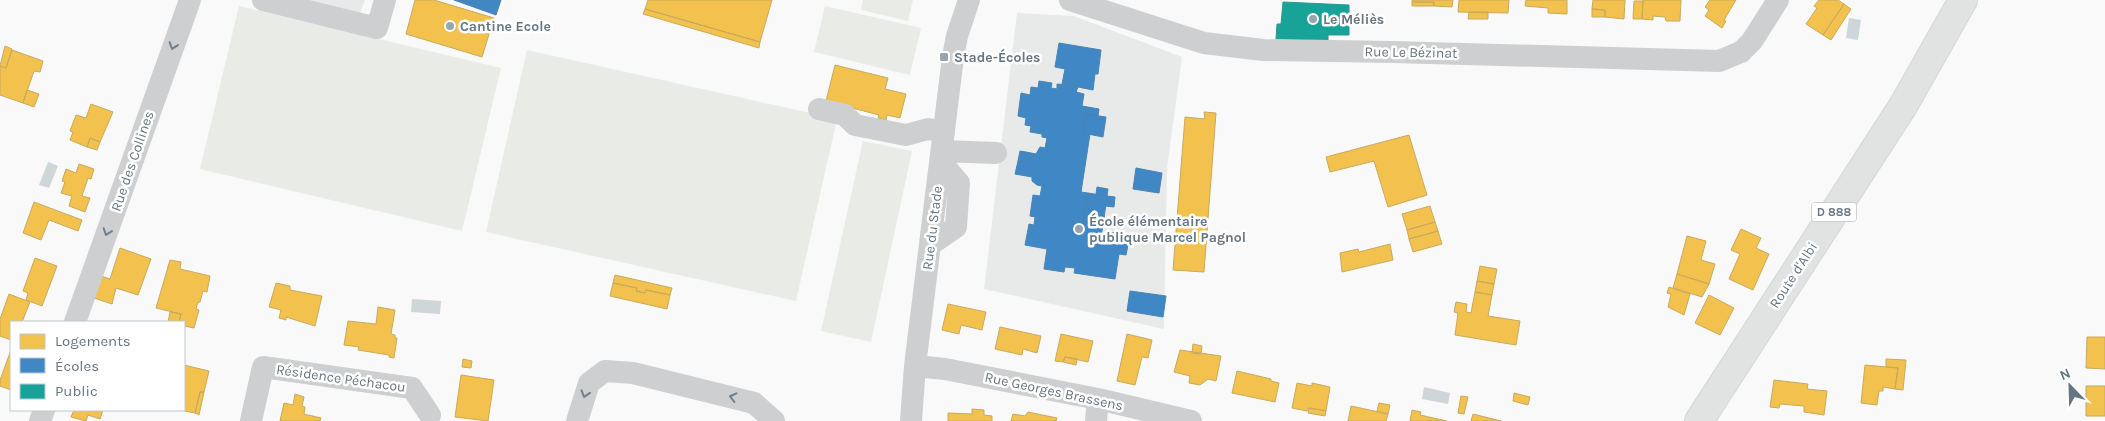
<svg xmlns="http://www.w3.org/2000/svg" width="2105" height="421" viewBox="0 0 2105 421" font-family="Karla,sans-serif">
	<rect width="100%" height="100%" fill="#f9f9f9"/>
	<path fill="#e8e9e9" d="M292,0H365L359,16Z
		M1017,13L1074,16L1182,57L1167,168L1164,329L984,289Z"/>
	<path fill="#e8ebe6" d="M863,0H913L908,21L861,10Z
		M239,6L501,68L462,231L200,169Z
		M825,6L921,28L910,75L814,52Z
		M527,50L837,119L796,301L486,232Z
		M863,141L912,151L871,342L821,331Z"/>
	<path fill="#ced6d9" d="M1849,18L1861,20L1858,40L1846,38Z
		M48,162L58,166L49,188L39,185Z
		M412,299L441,301L440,314L411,312Z
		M1424,387L1450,393L1448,404L1422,399Z"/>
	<path fill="#f2c14e" stroke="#c8aa5e" d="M415,0H434L494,18L482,57L406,34Z
		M648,0H772L760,42L645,9Z
		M1412,0H1453L1452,7L1434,6V2H1412Z
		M1459,0H1509L1508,13L1458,12Z
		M1526,0H1567V14L1548,13V8L1525,6Z
		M1593,0H1625L1624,19L1605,17V10L1592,9Z
		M1643,0H1681L1680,21H1666L1665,17L1653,16V20L1642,19Z
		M1710,0H1736L1724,20L1726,21L1722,28L1705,16L1709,10L1705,7Z
		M1819,0H1838L1844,4L1823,35L1806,24L1817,8L1814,6Z
		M1634,1H1643L1642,19H1633Z
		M1412,2H1434V6H1412Z
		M1844,4L1851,9L1831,40L1823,35Z
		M645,9L760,42L759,48L643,14Z
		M1592,9L1605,10V17H1592Z
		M1469,12H1488V19H1468Z
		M5,46L12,49L6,68L0,66Z
		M12,50L43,61L40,72L34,71L23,103L0,95V66L6,68Z
		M835,65L888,78L885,89L906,94L900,118L887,115L886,120L878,118L879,115L826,101Z
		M27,90L39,94L34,107L23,103Z
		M91,104L113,112L100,142L90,138L87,147L70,140L73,132L70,131L76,115L86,118Z
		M1204,112L1216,113L1204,272L1173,270L1185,117L1205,119Z
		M1409,135L1427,195L1388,207L1374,161L1330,172L1326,157Z
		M90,138L100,142L97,150L87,147Z
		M79,164L94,169L91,179L88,178L82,196L90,198L85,212L69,206L72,196L61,193L65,182L62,181L66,169L76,173Z
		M34,202L82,220L78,231L49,220L41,240L23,233Z
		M1430,206L1435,222L1407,230L1402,214Z
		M1435,222L1438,231L1409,239L1407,230Z
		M1741,229L1761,238L1756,248L1769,254L1753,290L1729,279L1740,254L1731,250Z
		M1438,231L1442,244L1413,252L1409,239Z
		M1687,236L1706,241L1701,260L1715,264L1709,284L1677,274Z
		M1390,244L1393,260L1342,272L1340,253L1358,249L1359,252Z
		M120,248L151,259L138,295L116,288L112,304L94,298L101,276L110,279Z
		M35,258L57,266L42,306L26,300L28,293L23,291Z
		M170,260L181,262L180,269L210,276L207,292L203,291L200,302H198L196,309L199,310L194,328L184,326V322H179L181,314L156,308Z
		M1480,266L1497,269L1494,284L1477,281Z
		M1677,274L1709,284L1702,297L1673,288Z
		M615,275L672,288L670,295L646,290L645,293L636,291L637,288L613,283Z
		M1477,281L1494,284L1492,295L1475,292Z
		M276,283L290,286V290L322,296L315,326L286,317V320L279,318L281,310L269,307Z
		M613,283L637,288L636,291L645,293L646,290L670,295L667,309L610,296Z
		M1669,287L1690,294L1684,315L1668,307L1671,294L1667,293Z
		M1475,292L1492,295L1488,316L1520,321L1516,345L1455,335L1458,313L1454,312L1456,302L1467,304L1466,312L1471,313Z
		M9,294L30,302L22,322H11V340L0,336V319Z
		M1709,295L1734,308L1720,335L1695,323Z
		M948,304L986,312L982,330L961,325L959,334L942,330Z
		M378,307L395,310L391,334L395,335V338H397L394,358L389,357V355L358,350L359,347L344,345L348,321L376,324Z
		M170,312L181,314L179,322H168Z
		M1000,327L1041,336L1037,353L1023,349L1022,355L995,349Z
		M1061,334L1093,341L1088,362L1065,357L1063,362L1055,361Z
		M1127,334L1152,340L1148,358L1142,357L1135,385L1117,381Z
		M2087,337H2105V369L2086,368Z
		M1193,344L1202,346L1201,354L1192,353Z
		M11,350V390L0,386V380Z
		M1180,350L1221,356L1216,381L1208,379L1200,385L1189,383L1190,376L1174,372Z
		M1065,357L1077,359L1076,365L1063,362Z
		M463,359L472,361L471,368L462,367Z
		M1886,359L1906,360L1903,390L1895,389L1898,368L1886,367Z
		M184,365L209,371L204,392H200L195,413L180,410H184Z
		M1865,365L1898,368L1895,389L1883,387V391H1879L1877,405L1861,403Z
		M1237,371L1271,379V381L1279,383L1275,402L1232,393Z
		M461,375L494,380L488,421L455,417Z
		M1774,380L1808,384L1807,389L1827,391L1824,415L1804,412V406L1780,404L1779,408L1770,407Z
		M1297,383L1312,386V383L1330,387L1326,411L1309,408L1307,411L1292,408Z
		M2086,386H2105V416H2086Z
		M200,392H204L199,415L195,413Z
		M1514,393L1530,397L1528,405L1513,401Z
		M295,394L304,397L302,406L305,407L304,414L321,418L320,421H280L284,403L293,405Z
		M1461,396L1468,397L1464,414L1458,413Z
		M1379,403L1390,405L1388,414L1377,411Z
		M1351,406L1388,414L1386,421H1348Z
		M1309,408L1326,411L1325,416L1308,413Z
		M972,409L984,410V415L992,416V421H948V413L972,414Z
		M74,410H73H103L100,419L88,415L86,421L71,417Z
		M1412,410L1421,412L1420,415L1447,421H1410Z
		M1028,412L1057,418L1056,421H1011L1013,414L1025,416Z
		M1473,414L1501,421H1471Z"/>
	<path fill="#3f88c5" stroke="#4a83b1" d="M454,0H501L496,15Z
		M1059,43L1101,50L1098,74H1095L1093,90L1078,87L1076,92L1077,86L1062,84L1065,69L1055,67Z
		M1039,81L1052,83L1051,88L1057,89V84L1077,86L1076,92L1084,94L1082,106L1099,109L1098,116L1086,114L1083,133L1090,134L1081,192L1088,193L1083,222L1103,226L1100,241L1107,242L1109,232L1130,235L1126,255L1119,254L1115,279L1074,273L1075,268L1065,267L1064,272L1044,269L1047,249L1025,245L1029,224L1034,225L1035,217L1030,216L1033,195L1040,196L1042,186L1037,185L1032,181V177L1015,174L1018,161L1025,162L1026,152L1036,154L1040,147L1045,148L1047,138L1042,137V134L1030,132L1031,126L1025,125L1026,118L1018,116L1021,93L1030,95L1031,87L1038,88Z
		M1086,114L1106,117L1103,137L1083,133Z
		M1020,151L1026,152L1025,162L1018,161Z
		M1136,168L1162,173L1159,193L1133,189Z
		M1097,187L1108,189L1107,196L1096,194Z
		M1088,193L1107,196L1103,226L1083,222Z
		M1107,196L1115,197L1114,207L1105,206Z
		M1130,291L1166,296L1163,317L1127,311Z"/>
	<path fill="#17a398" stroke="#2e9692" d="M1283,2L1349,5V13L1345,15V24L1349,27V35H1328V40L1276,39L1277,24H1281Z"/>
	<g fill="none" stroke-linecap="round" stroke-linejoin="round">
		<g stroke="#d5d6d7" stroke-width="30">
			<path id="major" d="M1699,421L1903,106L1963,0"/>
		</g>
		<path stroke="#cecfd0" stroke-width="22" d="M263,0L377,28L385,0
			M1070,0L1204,43L1263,50L1393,52L1719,61L1741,52L1752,41L1778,0
			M819,109L845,115L855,125L906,135L928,129L944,132
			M942,151L996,153
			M930,245L956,227L959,183L940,161
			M75,322L190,0
			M915,366L945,369L1098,399L1191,421
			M40,421L44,410
			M251,421L263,367L412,388L430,415
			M577,421L589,383L605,371L633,373L754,403L774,421
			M911,421L915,366L953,57L957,36L969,0
			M1096,421L1098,399"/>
		<use href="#major" stroke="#e1e2e2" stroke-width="28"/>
	</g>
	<defs><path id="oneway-chevron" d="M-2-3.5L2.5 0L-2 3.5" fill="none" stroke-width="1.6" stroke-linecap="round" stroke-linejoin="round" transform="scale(1.25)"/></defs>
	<g stroke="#707f8b">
		<use href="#oneway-chevron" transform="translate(173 46) rotate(109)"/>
		<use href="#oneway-chevron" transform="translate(107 232) rotate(109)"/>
		<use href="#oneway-chevron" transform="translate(585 394) rotate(107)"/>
		<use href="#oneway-chevron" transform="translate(733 397) rotate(-166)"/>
	</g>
	<g fill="#99a4ac" stroke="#fff" stroke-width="2">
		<circle cx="1313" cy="19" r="5"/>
		<circle cx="450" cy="26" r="5"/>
		<rect x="939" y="52" width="10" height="10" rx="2.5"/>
		<circle cx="1079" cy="229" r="5"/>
	</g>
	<g text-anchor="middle" stroke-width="5" stroke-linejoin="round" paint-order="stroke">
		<rect fill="#fff" stroke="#939fa8" stroke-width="1" x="1811.5" y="202.5" width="45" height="19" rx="4"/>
		<g font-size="12" font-weight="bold" fill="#657683">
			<text x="1834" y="216">D 888</text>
		</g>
		<g font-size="14" font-weight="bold" fill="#657683" stroke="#fff" text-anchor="start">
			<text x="1323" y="24">Le Méliès</text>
			<text x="460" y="31">Cantine Ecole</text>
			<text x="954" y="62">Stade-Écoles</text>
			<text x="1089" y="226">École élémentaire<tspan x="1089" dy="16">publique Marcel Pagnol</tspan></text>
		</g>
		<g font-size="14" fill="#657683" stroke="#fff">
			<text transform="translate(1411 52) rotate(1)" y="5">Rue Le Bézinat</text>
			<text transform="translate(132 161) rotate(-71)" y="5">Rue des Collines</text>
			<text transform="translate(932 228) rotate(-83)" y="5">Rue du Stade</text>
			<text transform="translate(1793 275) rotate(-57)" y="5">Route d'Albi</text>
			<text transform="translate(341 378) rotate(8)" y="5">Résidence Péchacou</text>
			<text transform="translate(1054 391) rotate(12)" y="5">Rue Georges Brassens</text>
		</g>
	</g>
	<rect x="10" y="321" width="175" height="90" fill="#ffffff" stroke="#c1c8cd"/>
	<rect x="20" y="334" width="25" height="15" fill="#f2c14e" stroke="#c1c8cd"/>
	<text x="55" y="346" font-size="15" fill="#657683">Logements</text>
	<rect x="20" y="358" width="25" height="15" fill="#3f88c5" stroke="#c1c8cd"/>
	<text x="55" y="371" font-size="15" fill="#657683">Écoles</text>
	<rect x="20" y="384" width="25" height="15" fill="#17a398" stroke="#c1c8cd"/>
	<text x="55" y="396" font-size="15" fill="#657683">Public</text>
	<g transform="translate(2070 386) rotate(337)" stroke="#ffffff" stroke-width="4" paint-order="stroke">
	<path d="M0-4L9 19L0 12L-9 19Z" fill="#657683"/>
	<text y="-8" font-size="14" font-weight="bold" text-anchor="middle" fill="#657683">N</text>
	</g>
</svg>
